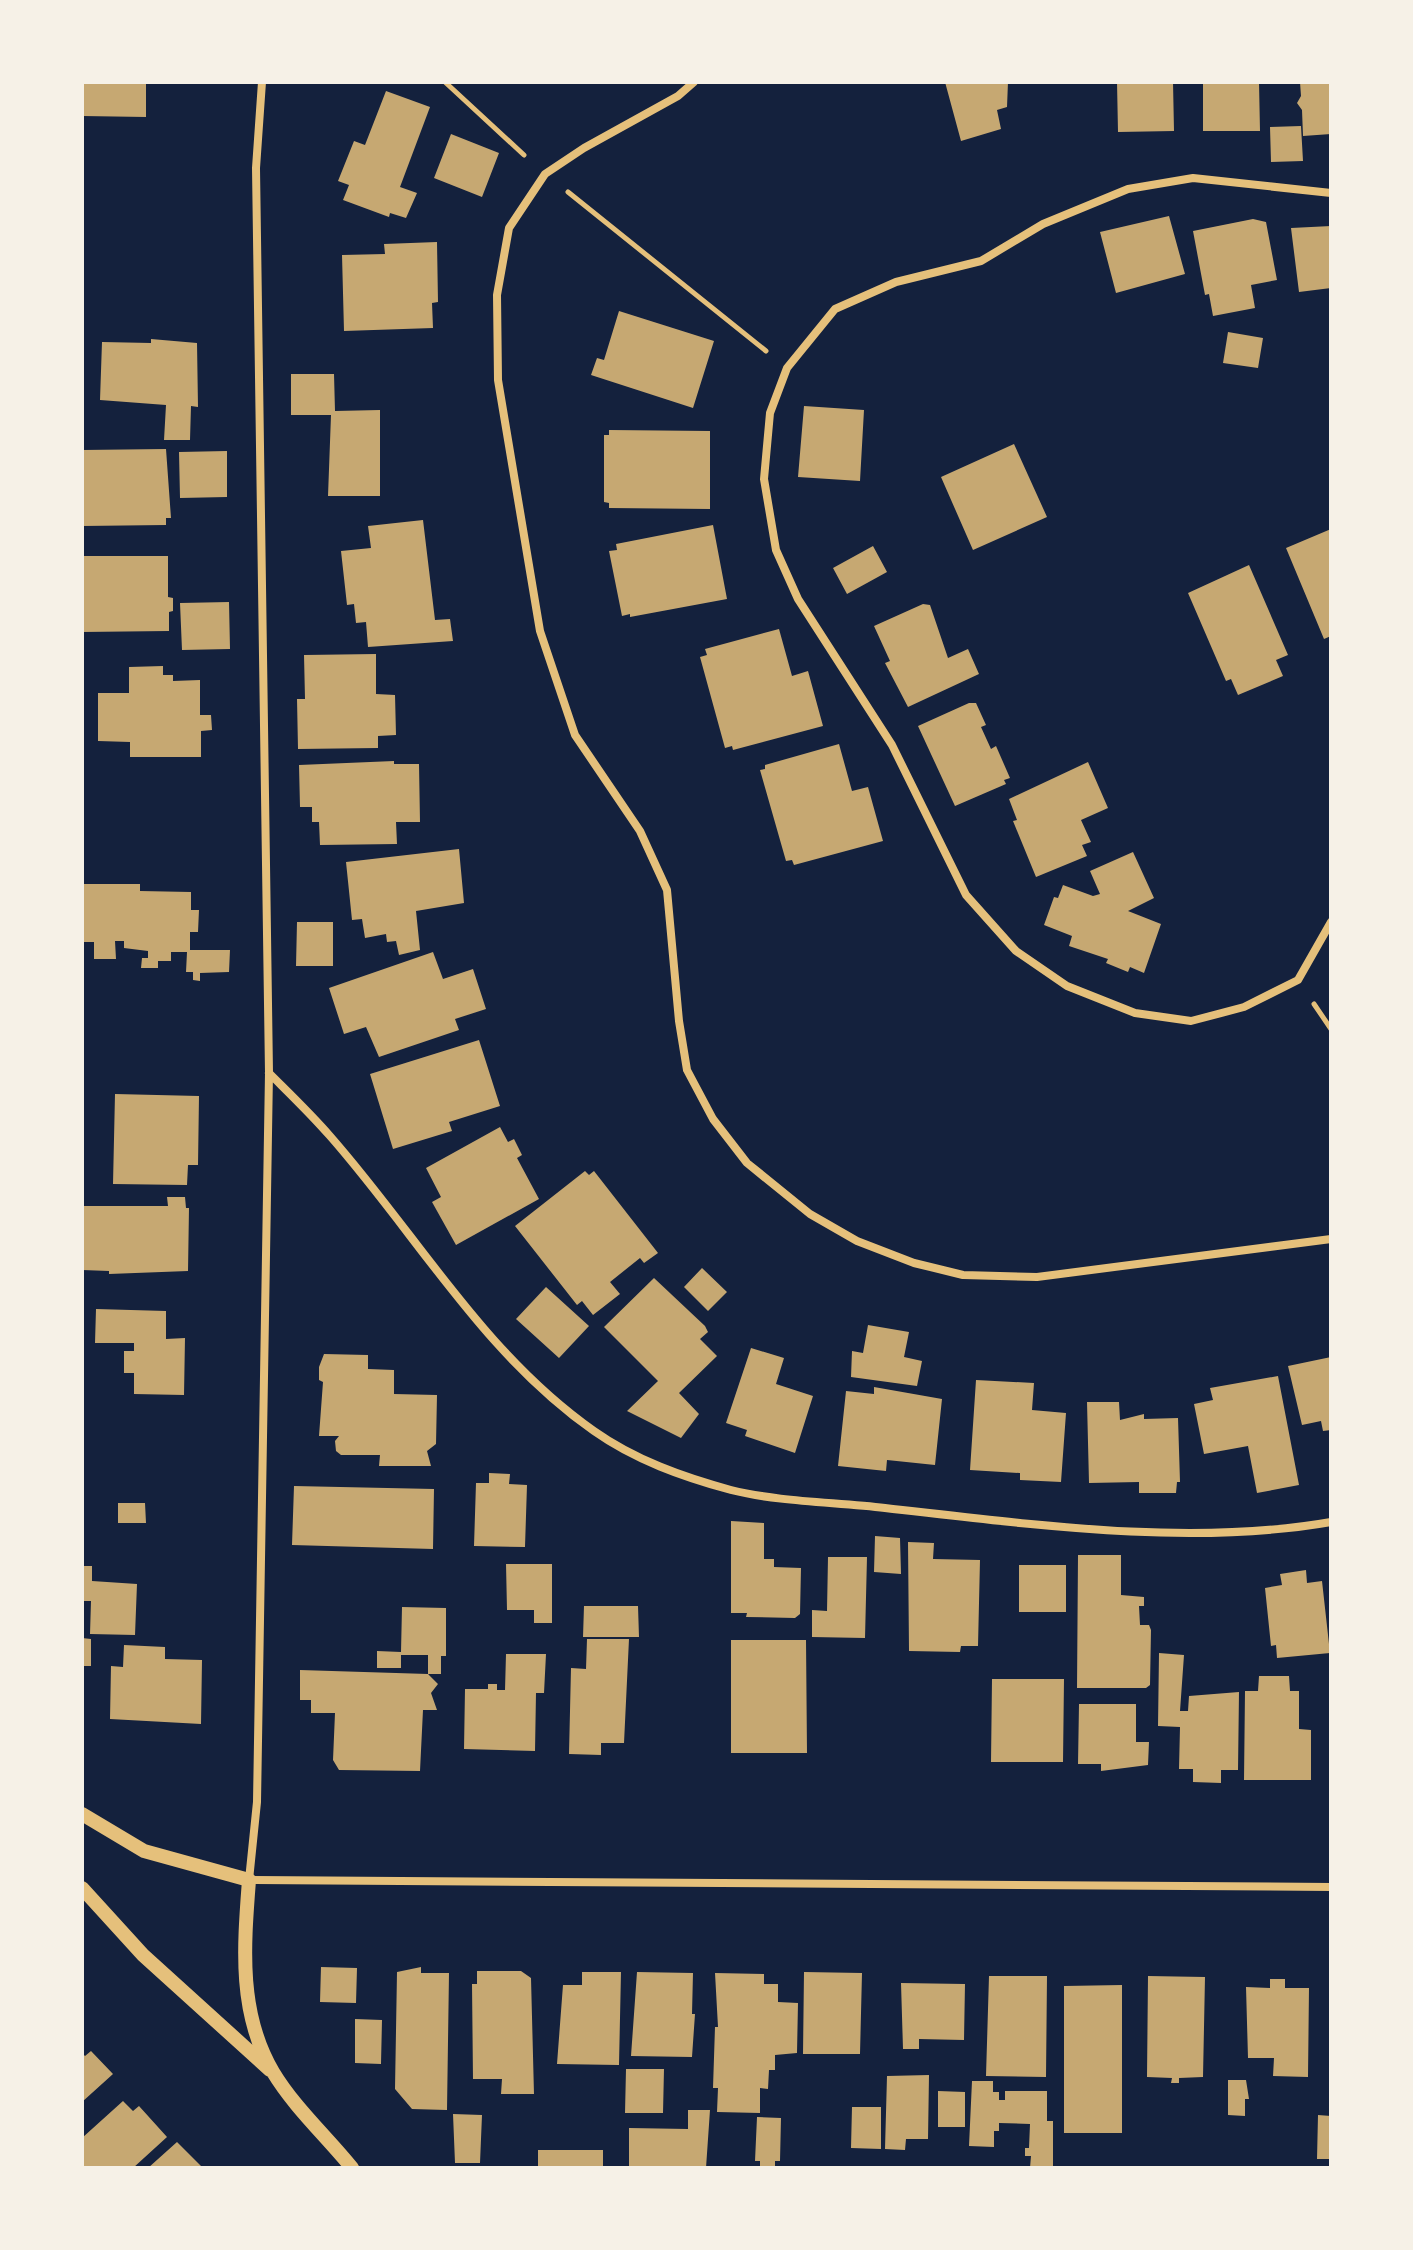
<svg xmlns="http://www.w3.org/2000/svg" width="1413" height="2250" viewBox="0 0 1413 2250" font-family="Jost,sans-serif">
	<rect width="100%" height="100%" fill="#14213d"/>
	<path fill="#c6a872" d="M82,82H146V117L82,116Z
		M945,82H1008L1007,107L997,110L1001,129L961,141Z
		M1117,82H1173L1174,131L1118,132Z
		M1203,82H1259L1260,131H1203Z
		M1300,82H1331V134L1303,136L1302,110L1297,103L1301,96Z
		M386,91L430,107L400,187L417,193L406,218L390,213L389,217L343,200L349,185L338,181L354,141L365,145Z
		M1301,126L1303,161L1271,162L1270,127Z
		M451,134L499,153L482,197L434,178Z
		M1169,216L1185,274L1116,293L1100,232Z
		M1253,219L1266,222L1277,280L1251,285L1255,308L1213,316L1209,294L1205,295L1193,231Z
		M1331,226V288L1299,292L1291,228Z
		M437,242L438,302L432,303L433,328L344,331L342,255L385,254L384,244Z
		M619,311L714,341L693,408L591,375L597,358L604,360Z
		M1228,332L1263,338L1258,368L1223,363Z
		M151,339L197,343L198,407L191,406L190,440H164L166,405L100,400L102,342L151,343Z
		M291,374H334L335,411L380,410V496H328L331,415H291Z
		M804,406L864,410L860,481L798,477Z
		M609,430L710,431V509L609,508V503L604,502V435H609Z
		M1014,444L1047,517L973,550L941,477Z
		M166,449L171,518H166V525L82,526V450Z
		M227,451V497L180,498L179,452Z
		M423,520L435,620L450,619L453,641L368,647L366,622L356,623L354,604L347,605L341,551L371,548L368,526Z
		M713,525L727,599L630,617V614L622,616L609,551L617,550L616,544Z
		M1331,529V636L1324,639L1286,548Z
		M873,546L887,572L847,594L833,568Z
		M82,556H168V597L173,598V611L169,612V631L82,632Z
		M1249,565L1288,655L1276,660L1283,676L1238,695L1231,679L1226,681L1188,593Z
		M229,602L230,649L182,650L180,603Z
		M923,604L930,605L948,658L968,649L979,674L908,707L885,663L890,661L874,626Z
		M779,629L792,676L808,671L823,726L733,750L732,746L725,748L700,657L707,655L705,649Z
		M376,654V694L395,695L396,735L378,736V748L298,749L297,699H305L304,655Z
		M163,666V675H173V681L200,680V715H211L212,730L201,731V757H130V742L98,741V693H129V667Z
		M969,703H976L986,725L981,727L991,749L996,746L1010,778L1004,780L1006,784L955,806L918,726Z
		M839,744L852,791L868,787L883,841L794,865L792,860L786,861L760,770L765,769V765Z
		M394,761V764H419L420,822H396L397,844L320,845L319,822H312V807H300L299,765Z
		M1088,762L1108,808L1081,820L1091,842L1082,845L1087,856L1036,877L1013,821L1017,820L1009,799Z
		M459,849L464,903L416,911L420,950L399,955L396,941L387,942L386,934L365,938L362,919L352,920L346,862Z
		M1133,852L1154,898L1128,911L1161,924L1144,973L1130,967L1128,972L1106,963L1108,959L1069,946L1072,936L1044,925L1054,897L1058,898L1063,885L1093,896L1100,894L1090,871Z
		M82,884H140V891L191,892V910H199L198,932H190V950H230L229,972L200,973V981L193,980V972H186L187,952H171V961H158V968H141L142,958H148V951L124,948V941H115L116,959H94V942H82Z
		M297,922H333V966H296Z
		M433,952L443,979L473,969L486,1009L455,1019L459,1030L379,1057L366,1027L344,1034L329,988Z
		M479,1040L500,1106L449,1122L452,1131L393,1149L370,1074Z
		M115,1094L199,1096L198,1165H188L187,1185L113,1184Z
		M500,1127L508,1142L514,1139L522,1155L517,1158L539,1199L456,1245L432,1202L441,1197L426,1168Z
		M585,1171L589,1175L594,1171L658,1253L644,1263L640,1258L610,1282L620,1294L593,1315L582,1301L577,1305L515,1226Z
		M167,1197H185L186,1208H189L188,1271L109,1274V1271L82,1270L83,1206H168Z
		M702,1268L727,1292L708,1311L684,1287Z
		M654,1278L705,1326L708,1332L700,1339L717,1356L679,1393L699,1414L681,1438L627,1411L658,1381L604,1327Z
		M546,1287L589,1326L559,1358L516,1319Z
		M96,1309L166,1311V1339L185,1338L184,1395L134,1394V1373H124V1351H134V1343H95Z
		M868,1325L909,1332L904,1357L922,1361L917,1386L851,1377L852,1351L863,1353Z
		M751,1348L784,1358L776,1384L813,1396L795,1453L745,1436L747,1430L726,1423Z
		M324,1354L368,1355V1369L394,1370V1394L437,1395L436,1444L427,1451L431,1466H379L380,1455H341L336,1451L335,1441L339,1436H319L323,1382L319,1380V1367Z
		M1331,1357V1430L1323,1431L1321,1421L1302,1425L1288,1366Z
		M1278,1376L1299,1485L1257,1493L1248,1446L1204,1454L1194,1404L1213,1400L1210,1388Z
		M976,1380L1034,1383L1032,1410L1066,1413L1061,1482L1020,1480V1473L970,1470Z
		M874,1387L942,1399L935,1465L887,1460L886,1471L838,1466L846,1391L874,1394Z
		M1087,1402H1119L1120,1420L1144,1414V1419L1178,1418L1180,1482H1177L1176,1493H1139V1482L1089,1483Z
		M489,1473L510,1474L509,1484L527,1485L525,1547L474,1546L476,1483H489Z
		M294,1486L434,1489L433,1549L292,1545Z
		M118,1503H145L146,1523H118Z
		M731,1521L764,1523V1559H774V1567L801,1568L800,1614L795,1618L746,1617L747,1613H731Z
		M875,1536L900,1538L901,1574L874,1572Z
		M908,1542L934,1543L933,1559L980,1560L978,1646H961L960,1652L909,1651Z
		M1078,1555H1121V1595L1144,1597V1606H1139L1140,1625H1149L1151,1630L1150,1685L1146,1688H1077Z
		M828,1557H867L865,1638L812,1637V1610L827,1611Z
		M506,1564H552V1623H534V1610H507Z
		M1019,1565H1066V1612H1019Z
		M82,1566H92V1581L137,1584L135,1635L90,1634L91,1601H82Z
		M1306,1570L1307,1583L1322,1581L1330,1653L1277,1658L1276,1645L1271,1646L1265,1588L1282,1585L1280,1574Z
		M584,1606H638L639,1637H583Z
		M402,1607L446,1608V1656H441V1674H428V1655H401V1668H377V1651L401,1652Z
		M82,1638L91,1639V1666H82Z
		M587,1639H629L624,1743H601V1755L569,1754L571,1668L586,1669Z
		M731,1640H806L807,1753H731Z
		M124,1645L165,1647V1659L202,1660L201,1724L110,1719L111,1666L123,1667Z
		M1159,1653L1184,1655L1180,1711H1188L1189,1696L1239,1692L1238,1770H1221V1783L1193,1782V1769H1179L1180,1727L1158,1726Z
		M506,1654H546L544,1693H536L535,1751L464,1749L465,1689H488V1684H497V1690H505Z
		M300,1670L428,1674L438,1684L431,1693L437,1710H423L420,1771L339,1770L333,1760L335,1713H311V1700H300Z
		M1259,1676H1289L1290,1691H1299V1729L1311,1730V1780H1244L1245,1691H1258Z
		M992,1679H1064L1063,1762H991Z
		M1079,1704H1136V1742H1149L1148,1765L1101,1771V1764H1078Z
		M321,1967L357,1968L356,2003L320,2002Z
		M421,1967V1973H449L447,2110L412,2109L395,2089L397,1972Z
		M477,1971H521L531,1978L534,2094H501L502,2079H473L472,1984H477Z
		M582,1972H621L619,2065L557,2064L563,1985H582Z
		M637,1972L693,1973L692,2014H695L692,2057L631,2056Z
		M804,1972L862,1973L860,2054H803Z
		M715,1973L764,1974V1984H778V2002L798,2003L797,2053L775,2055V2070H769L768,2089L760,2088V2113L717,2112L718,2088H713L715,2027H718Z
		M989,1976H1047L1046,2077L986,2076Z
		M1148,1976L1205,1977L1203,2077L1179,2078V2083H1171L1172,2078L1147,2077Z
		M1270,1979H1285V1988H1309L1308,2077L1273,2076L1274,2058H1248L1246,1987L1270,1988Z
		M901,1983L965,1984L964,2040L919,2039V2049H903Z
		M1122,1985V2133H1064V1986Z
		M355,2019L382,2020L381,2064L355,2063Z
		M91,2051L113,2074L82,2102V2053L85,2056Z
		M626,2069H664L663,2113H625Z
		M929,2075L928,2139H906L905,2150L885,2149L887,2076Z
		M1228,2080H1246L1249,2099H1245V2116L1228,2115Z
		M972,2081H993V2092H999V2100H1005V2091H1047V2121H1053V2168H1030L1031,2156H1025V2148H1029L1030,2124L999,2123V2131H994V2147L969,2146Z
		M938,2091L965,2092V2127H938Z
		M123,2101L133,2111L139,2106L167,2137L133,2168H82V2138Z
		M852,2107H881V2149L851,2148Z
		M688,2110H710L706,2168H629V2128L688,2129Z
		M453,2114L482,2115L480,2163H455Z
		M1318,2115L1331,2116V2159H1317Z
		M757,2117L781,2118L780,2161H775V2168H760V2161H755Z
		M177,2142L203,2168H148Z
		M538,2150H603V2168H538Z"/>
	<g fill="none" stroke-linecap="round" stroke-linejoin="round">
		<path stroke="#e5c07b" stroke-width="5" d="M445,82L524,155
			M568,192L766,351
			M1314,1004L1331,1029"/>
		<path stroke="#e5c07b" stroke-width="8" d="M262,82L256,168L269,1073L257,1802L249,1880L1331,1887
			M694,82L678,96L584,148L545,174L509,228L497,295L498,380L540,631L575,735L640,831L667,890L679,1021L687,1070L713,1119L747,1163L810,1214L857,1241L914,1263L963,1275L1037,1277L1331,1239
			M1331,193L1193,178L1128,189L1043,224L981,261L896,282L835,309L787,368L770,413L764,479L776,550L798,599L892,745L966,895L1016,951L1067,986L1135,1013L1191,1021L1244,1007L1298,980L1331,922
			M269,1073C290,1094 311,1114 330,1136C418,1236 483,1353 594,1431C635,1460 683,1477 731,1490C779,1502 835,1502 885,1508C1028,1524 1189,1547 1331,1522"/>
		<path stroke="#e5c07b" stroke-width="14" d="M82,1814L144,1851L249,1880C244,1946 238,2013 273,2072C294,2107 327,2137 352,2168
			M82,1888L143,1955L270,2070"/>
	</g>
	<rect width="1413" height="2250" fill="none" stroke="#f6f1e7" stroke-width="168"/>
</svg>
